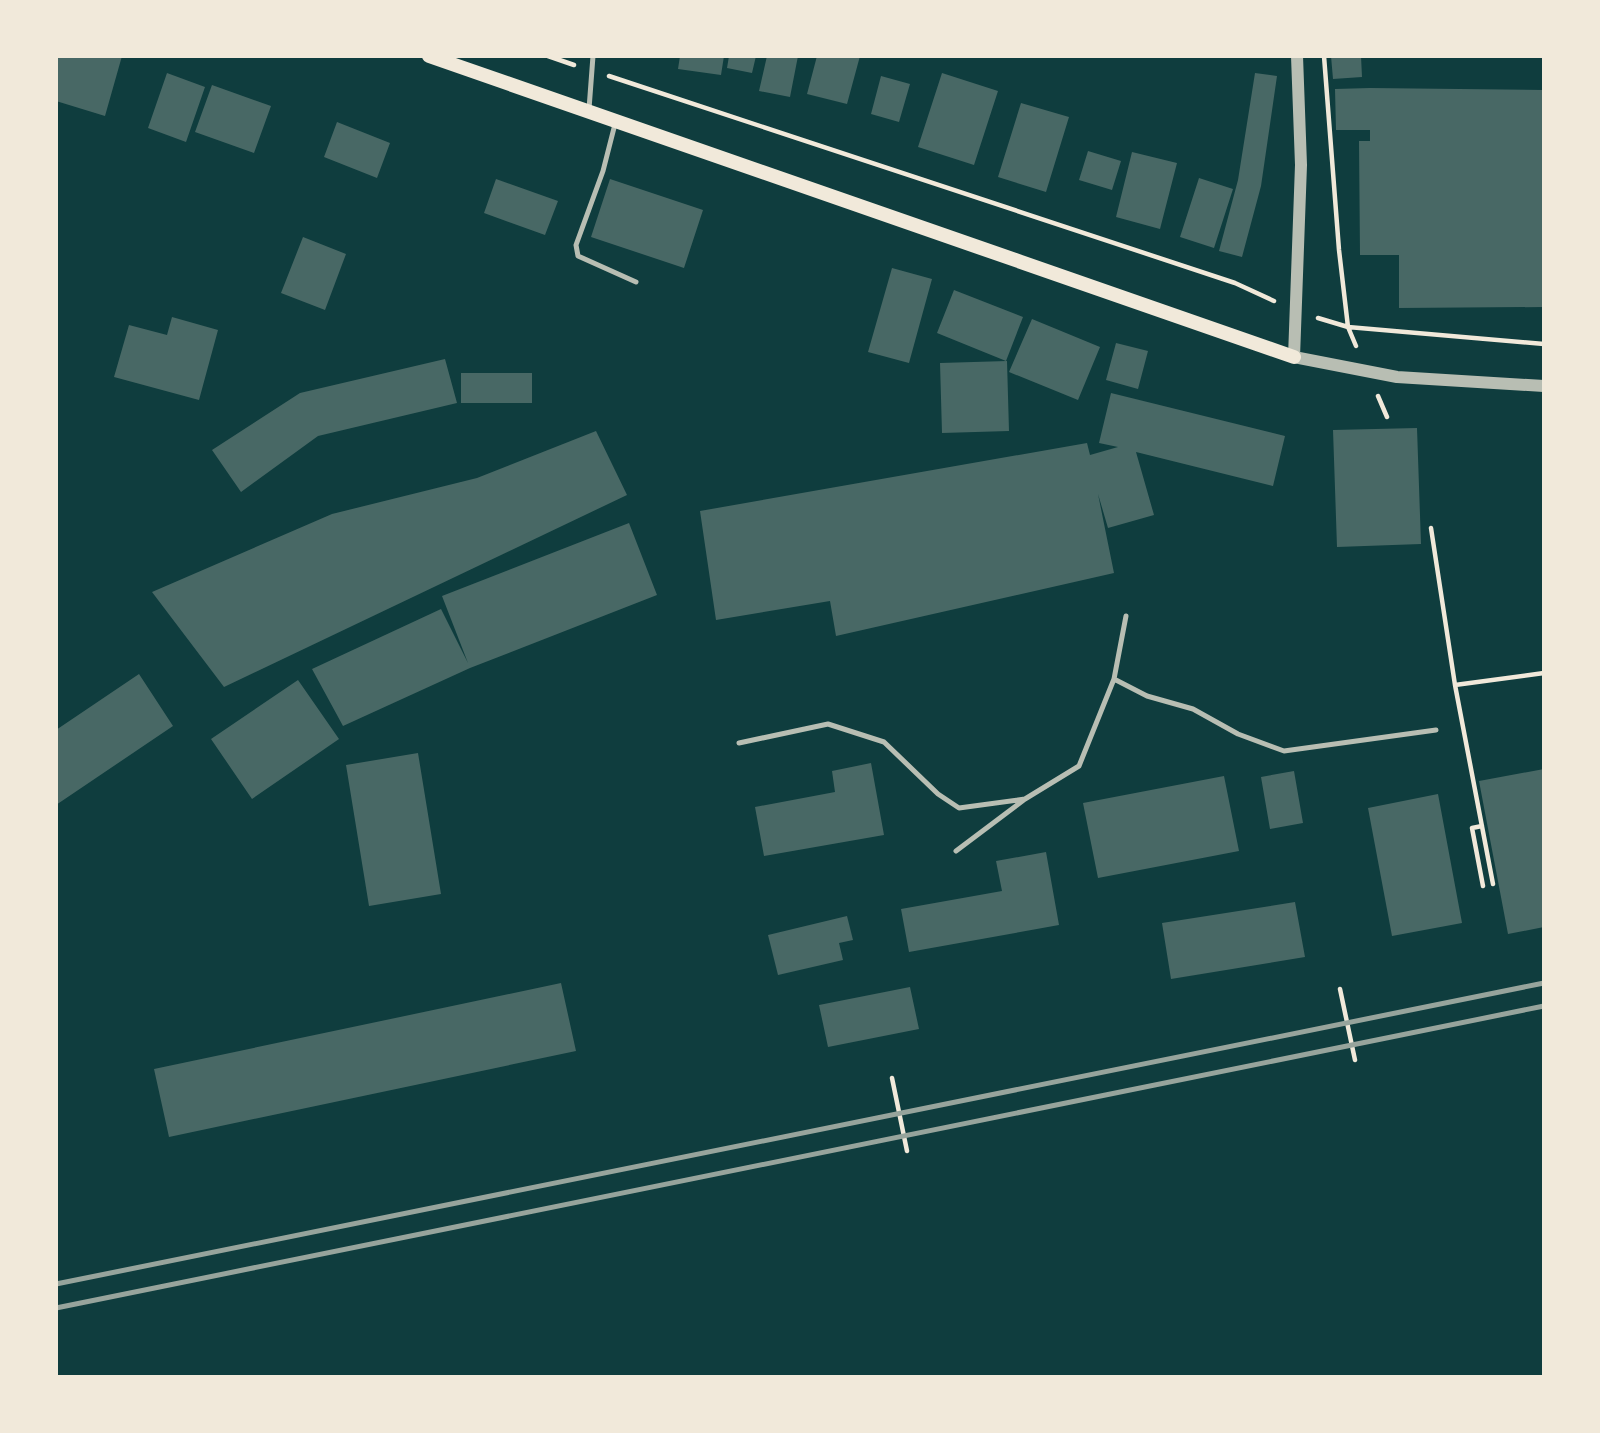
<svg xmlns="http://www.w3.org/2000/svg" width="1600" height="1433" viewBox="0 0 1600 1433" font-family="'DM Sans',sans-serif">
	<rect width="100%" height="100%" fill="#0f3d3e"/>
	<path fill="#486865" d="M56,56H122L105,116L56,101Z
		M680,56H724L721,75L678,69Z
		M729,56H756L752,73L727,68Z
		M767,56H798L790,97L759,91Z
		M817,56H860L847,104L807,94Z
		M1331,56H1361L1362,77L1333,79Z
		M167,73L205,87L186,142L148,128Z
		M942,73L998,91L974,165L918,147Z
		M1255,73L1277,76L1261,186L1242,257L1219,251L1238,180Z
		M881,76L910,84L899,122L871,114Z
		M212,85L271,106L254,153L195,132Z
		M1370,88L1544,90V307L1399,308V255H1360L1359,141H1370V130H1336L1335,89Z
		M1021,103L1069,117L1046,192L998,177Z
		M337,122L390,143L377,178L324,157Z
		M1088,151L1121,161L1112,190L1079,180Z
		M1132,152L1177,163L1160,229L1116,217Z
		M1199,178L1233,189L1214,248L1180,237Z
		M496,179L558,201L545,235L484,213Z
		M610,179L703,210L684,268L591,237Z
		M303,237L346,254L325,310L281,293Z
		M892,268L932,279L909,363L868,352Z
		M954,290L1023,317L1006,361L937,333Z
		M172,317L218,330L199,400L114,377L129,325L167,335Z
		M1032,319L1100,347L1078,400L1009,372Z
		M1116,343L1148,351L1138,389L1106,380Z
		M445,359L457,403L318,436L241,492L212,450L300,393Z
		M1007,361L1009,431L942,433L940,363Z
		M461,373H532V403H461Z
		M1111,393L1285,436L1273,486L1136,452L1154,515L1108,528L1098,494L1114,573L836,636L830,601L716,620L700,511L1087,443L1090,455L1118,447L1099,443Z
		M1417,428L1421,544L1337,547L1333,430Z
		M596,431L627,495L224,687L152,592L332,514L477,478Z
		M629,523L657,595L470,668L343,726L312,669L441,609L468,663L442,596Z
		M139,674L173,726L56,805V730Z
		M298,680L339,739L252,799L211,739Z
		M418,753L441,894L369,906L346,765Z
		M871,763L884,835L764,856L755,807L835,792L832,771Z
		M1544,769V927L1508,934L1479,781Z
		M1294,771L1303,823L1270,829L1261,777Z
		M1224,776L1239,851L1098,878L1083,803Z
		M1438,794L1462,923L1392,936L1368,808Z
		M1046,852L1059,925L909,952L901,909L1002,891L996,861Z
		M1295,902L1305,957L1171,979L1162,923Z
		M847,916L853,940L839,943L843,960L778,975L768,935Z
		M561,983L576,1051L169,1137L154,1069Z
		M910,987L919,1029L828,1047L819,1005Z"/>
	<g fill="none" stroke-linecap="round" stroke-linejoin="round">
		<path stroke="#f1e9da" stroke-width="4.5" d="M548,56L574,65
			M1324,56L1339,250L1348,327L1356,346
			M609,76L1235,283L1274,301
			M1318,318L1348,327L1544,344
			M1378,396L1387,417
			M1431,528L1455,685L1493,884
			M1455,685L1544,673
			M1482,826L1472,828L1483,886
			M1340,989L1355,1060
			M892,1078L907,1151"/>
		<path stroke="#b8beb3" stroke-width="5" d="M589,109L593,56
			M615,124L603,171L576,245L578,256L636,282
			M1114,679L1147,696L1193,709L1238,734L1284,751L1436,730
			M739,743L828,724L884,742L938,794L959,808L1025,799
			M956,851L1025,799L1079,766L1114,679L1126,616"/>
		<path stroke="#b8beb3" stroke-width="12" d="M1297,56L1301,165L1294,357L1397,377L1544,386"/>
		<path stroke="#f1e9da" stroke-width="14" d="M429,56L1294,357"/>
		<path stroke="#97a49c" stroke-width="5" d="M56,1284L1544,983
			M56,1308L1544,1006"/>
	</g>
	<rect width="1600" height="1433" fill="none" stroke="#f1e9da" stroke-width="116"/>
</svg>
